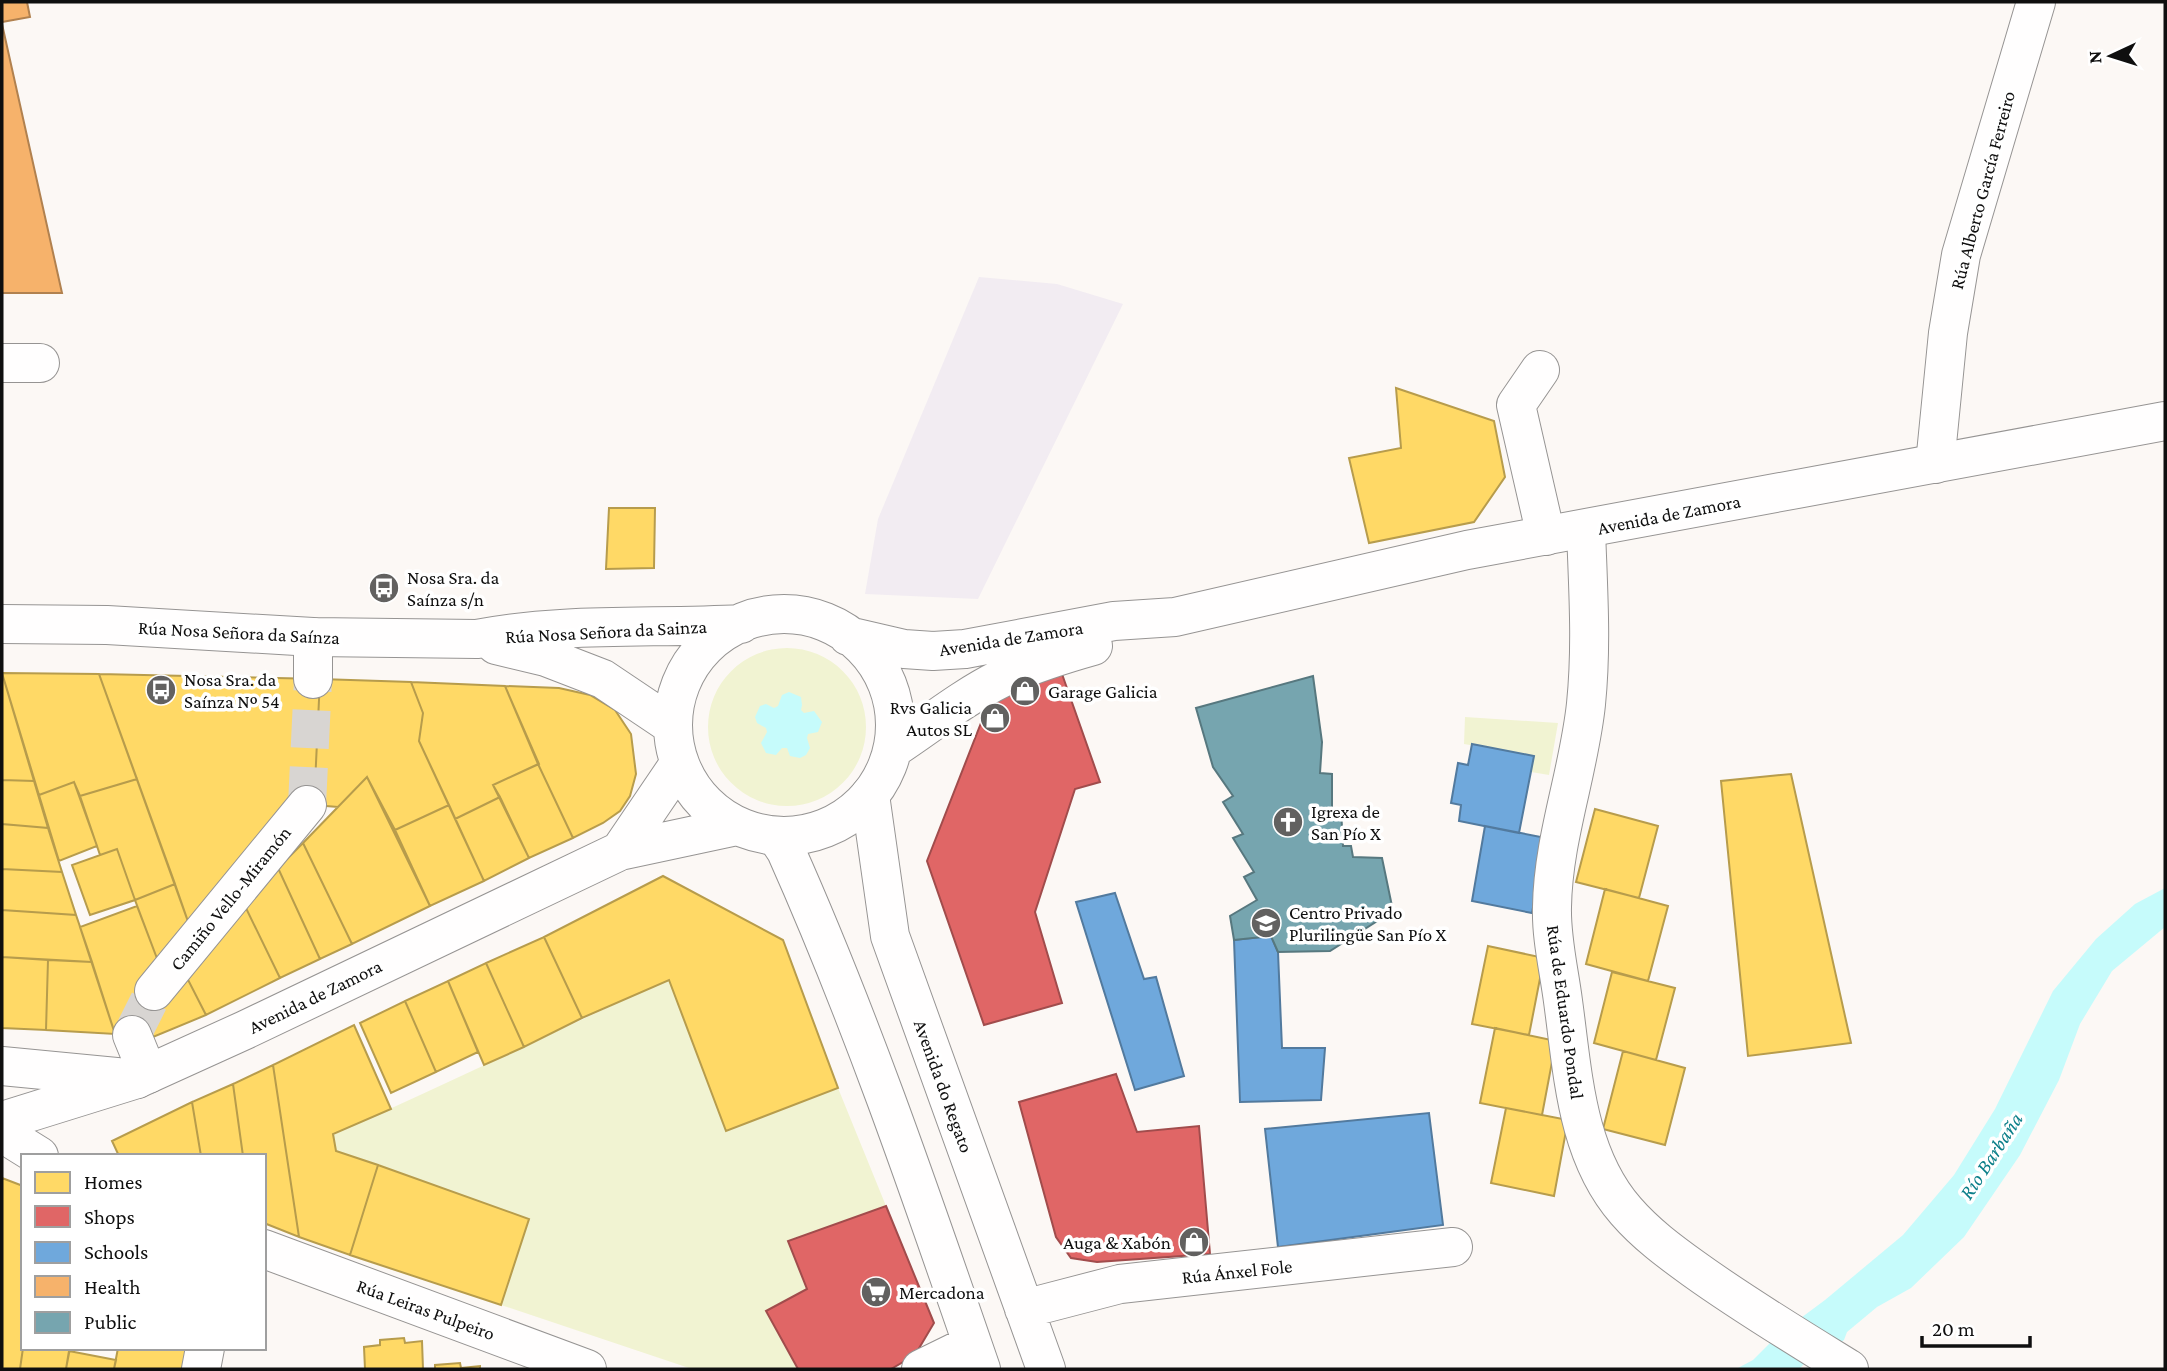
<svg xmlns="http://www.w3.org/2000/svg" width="2167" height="1371" viewBox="0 0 2167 1371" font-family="'Crimson Pro',serif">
	<rect width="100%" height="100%" fill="#fcf8f5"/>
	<path fill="#f2ecf2" d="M979,277L1057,284L1123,304L978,599L865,594L878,519Z"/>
	<path fill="#f1f3d2" d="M708 727a79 79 0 1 1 158 0a79 79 0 1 1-158 0Z
		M1465,717L1558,723L1549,775L1531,772L1533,756L1464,744Z
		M669,980L726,1130L838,1088L886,1206L788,1241L807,1289L766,1311L798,1369H692L501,1305L528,1219L336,1151L333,1134C446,1085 556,1030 669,980Z"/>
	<path fill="#c6fbfb" d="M789,692L801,697L802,705L801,710L804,713L814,711L822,722L818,732L808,734L807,738L810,748L806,755L800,758L790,756L787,748H782L776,755L766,753L761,743L767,732L766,728L757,723L755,717L760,706L766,704L774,708L778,706L782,695Z
		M2165,888V927L2112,971L2080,1024L2059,1080L2020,1155L1964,1237L1911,1288L1877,1307L1847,1332L1844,1340L1833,1348L1810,1358L1799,1369H1736L1753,1360L1778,1335L1825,1300L1903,1235L1954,1175L1995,1109L2053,991L2096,939L2135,904Z"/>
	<path fill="#ffd966" stroke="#b79c4c" stroke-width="2" d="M1396,388L1494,421L1505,477L1474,522L1369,543L1349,458L1401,448Z
		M609,508H655L654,568L606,569Z
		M2,673L99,674L137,779L80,796L74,782L39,795Z
		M2,673L34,781L2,780Z
		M99,674L320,679L314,805L191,930Z
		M320,679L411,682L423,713L419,741L449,805L395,830L367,777L338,807L314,805Z
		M411,682L505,686L539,764L493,785L500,797L455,819L419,741L423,713Z
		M505,686L559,688L590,695L615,710L631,734L636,774L630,796L620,811L603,823L573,838L538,764Z
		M538,764L573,838L529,858L493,785Z
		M1791,774L1851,1043L1748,1056L1721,781Z
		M367,777L430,906L352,944L303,843Z
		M137,779L175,884L135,900L117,849L100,855L80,796Z
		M2,780L34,781L48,828L2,824Z
		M74,782L97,846L59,861L39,795Z
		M500,797L529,858L484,881L455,819Z
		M449,805L484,881L430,906L395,830Z
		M1595,809L1658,826L1639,898L1576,882Z
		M2,824L48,828L62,872L2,869Z
		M303,843L352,944L320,959L278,868Z
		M117,849L135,900L90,915L72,865Z
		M278,868L320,959L280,978L244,904Z
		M2,869L62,872L76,915L2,910Z
		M663,876L783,940L838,1088L726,1131L669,980L582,1018L544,937Z
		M175,884L191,930L161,969L135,900Z
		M1605,889L1668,906L1648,981L1586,964Z
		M244,904L280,978L206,1015L182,968Z
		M137,906L161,969L159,996L143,1018L153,1037L115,1034L80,927Z
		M2,910L76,915L92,962L2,957Z
		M544,937L582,1018L524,1047L486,963Z
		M1488,946L1544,958L1529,1035L1472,1024Z
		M2,957L48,960L46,1030L2,1028Z
		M48,960L92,962L115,1034L46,1030Z
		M486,963L524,1047L484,1065L448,981Z
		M182,968L206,1015L153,1037L143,1018Z
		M1612,972L1675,988L1656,1060L1594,1043Z
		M448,981L478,1052L436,1072L405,1001Z
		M405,1001L436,1072L391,1093L360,1023Z
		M354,1025L391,1109L333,1134L336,1151L378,1165L350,1255L299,1237L273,1065Z
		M1495,1028L1556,1041L1542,1115L1480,1103Z
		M1623,1051L1685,1068L1665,1145L1603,1129Z
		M273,1065L299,1237L264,1223V1156H243L233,1084Z
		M233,1084L243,1156H201L192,1102Z
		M192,1102L201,1156H119L112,1141Z
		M1506,1108L1568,1120L1554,1196L1491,1183Z
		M378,1165L529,1219L501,1305L350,1255Z
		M2,1178L23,1186V1348L20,1369H2Z
		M404,1338L405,1343L422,1341L423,1369H365L364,1347L380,1345V1340Z
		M23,1348H70L66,1369H20Z
		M118,1348H192L188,1369H114Z
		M69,1351L116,1360L114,1369H66Z
		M460,1363L461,1368L480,1366V1369H435V1365Z"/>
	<path fill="#e06666" stroke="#a14c4c" stroke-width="2" d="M1062,674L1100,782L1075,789L1035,912L1062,1003L984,1025L927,861L990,700Z
		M1116,1074L1137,1132L1199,1126L1210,1254L1097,1262L1071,1258L1056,1237L1019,1102Z
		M886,1206L934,1323L915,1355L891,1369H798L766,1311L807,1289L788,1241Z"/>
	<path fill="#6fa8dc" stroke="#527a9e" stroke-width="2" d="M1472,744L1534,756L1519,833L1459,821L1461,805L1451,803L1458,763L1468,765Z
		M1485,826L1546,838L1532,913L1472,901Z
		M1115,893L1144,979L1156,977L1184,1076L1135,1090L1076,902Z
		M1271,936L1278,952L1282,1048H1325L1321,1100L1240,1102L1234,940Z
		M1429,1113L1443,1225L1278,1247L1265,1129Z"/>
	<path fill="#f6b26b" stroke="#b1814f" stroke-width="2" d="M2,2H27L30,17L2,22Z
		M2,24L62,293H2Z"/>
	<path fill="#76a5af" stroke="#57787f" stroke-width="2" d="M1313,676L1322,742L1320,773L1332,774V809H1341L1343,846H1351L1353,857L1382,858L1393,911L1330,951L1278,952L1271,936L1234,940L1230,916L1257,900L1244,877L1254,872L1233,838L1243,834L1223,802L1233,796L1213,767L1196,708Z"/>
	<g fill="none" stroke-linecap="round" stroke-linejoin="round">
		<path stroke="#d8d5d2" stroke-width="38" stroke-dasharray="38 19" stroke-linecap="butt" d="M307,805L313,679
			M132,1035L154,991"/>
		<g stroke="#969493" stroke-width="40">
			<path id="minor" d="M2,363H40
				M1540,370L1516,405L1546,536
				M1935,464L1948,333L1961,255L2036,2
				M1586,530C1588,588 1592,645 1586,704C1579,772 1553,838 1552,907C1551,938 1559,970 1563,1001C1573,1073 1576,1154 1626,1211C1646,1234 1669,1251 1694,1269C1744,1305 1797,1337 1849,1369
				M313,679V637
				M870,795L890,936L1046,1369
				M776,836L786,851C861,1019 921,1195 981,1369
				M154,991L307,805
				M132,1035L148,1074
				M2,1066L137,1079
				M2,1133L39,1156
				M264,1249L587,1369
				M1024,1309L1120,1284L1453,1247
				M201,1369L205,1348
				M921,1369L972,1344"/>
		</g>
		<g stroke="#969493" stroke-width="40">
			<path id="tertiary" d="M673 725a111 111 0 1 1 222 0a111 111 0 1 1-222 0Z
				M2,624L107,625L313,637L477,639C564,622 654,629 741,624
				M848,636L904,649L933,651L965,649L1114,621L1175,617L1467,550L2165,421
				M496,645L546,657L603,679L673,726
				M894,748C929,725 962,698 1000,679C1029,665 1061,655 1093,646
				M620,851L679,764
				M2,1121L137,1079L245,1030L620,851L737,826"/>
		</g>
		<use href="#minor" stroke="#fffefe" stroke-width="38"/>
		<use href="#tertiary" stroke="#fffefe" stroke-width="38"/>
	</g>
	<defs>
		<g id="bus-disc" transform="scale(1.575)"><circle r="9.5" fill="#626160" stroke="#fff"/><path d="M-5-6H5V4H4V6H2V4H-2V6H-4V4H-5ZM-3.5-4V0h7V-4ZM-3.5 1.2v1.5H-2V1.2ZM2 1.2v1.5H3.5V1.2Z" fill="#fff"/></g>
		<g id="shop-disc" transform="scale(1.575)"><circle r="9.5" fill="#626160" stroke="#fff"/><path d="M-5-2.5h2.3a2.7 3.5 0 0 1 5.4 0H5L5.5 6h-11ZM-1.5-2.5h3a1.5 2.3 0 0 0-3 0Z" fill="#fff"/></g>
		<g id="church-disc" transform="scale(1.575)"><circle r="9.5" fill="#626160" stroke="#fff"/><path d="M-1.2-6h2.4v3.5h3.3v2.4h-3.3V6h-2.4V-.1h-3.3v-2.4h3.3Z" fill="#fff"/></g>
		<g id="school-disc" transform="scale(1.575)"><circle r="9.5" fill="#626160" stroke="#fff"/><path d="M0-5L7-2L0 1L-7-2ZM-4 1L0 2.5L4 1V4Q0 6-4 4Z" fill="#fff"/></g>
		<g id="supermarket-disc" transform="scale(1.575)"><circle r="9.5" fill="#626160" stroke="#fff"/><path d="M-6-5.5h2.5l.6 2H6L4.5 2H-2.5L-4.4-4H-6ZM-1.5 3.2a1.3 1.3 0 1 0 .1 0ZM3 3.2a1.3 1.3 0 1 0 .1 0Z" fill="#fff"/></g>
	</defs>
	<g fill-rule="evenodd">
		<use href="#bus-disc" x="384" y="588"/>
		<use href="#bus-disc" x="161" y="690"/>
		<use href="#shop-disc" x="1025" y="691"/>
		<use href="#shop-disc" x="995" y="718"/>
		<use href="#church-disc" x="1288" y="822"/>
		<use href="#school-disc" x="1266" y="923"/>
		<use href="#shop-disc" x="1194" y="1242"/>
		<use href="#supermarket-disc" x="876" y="1292"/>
	</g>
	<g text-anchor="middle" stroke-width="7" stroke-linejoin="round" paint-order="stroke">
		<g font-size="19" fill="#0f0f0f" stroke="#fff">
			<text transform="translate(1982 190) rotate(-75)" y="7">Rúa Alberto García Ferreiro</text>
			<text transform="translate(1669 514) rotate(-11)" y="7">Avenida de Zamora</text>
			<text transform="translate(606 631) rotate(-3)" y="7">Rúa Nosa Señora da Sainza</text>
			<text transform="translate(239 632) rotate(3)" y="7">Rúa Nosa Señora da Saínza</text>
			<text transform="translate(1011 638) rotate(-9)" y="7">Avenida de Zamora</text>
			<text transform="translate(230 898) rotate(-51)" y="7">Camiño Vello-Miramón</text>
			<text transform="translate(315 996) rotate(-26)" y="7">Avenida de Zamora</text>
			<text transform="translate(1566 1012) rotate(82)" y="7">Rúa de Eduardo Pondal</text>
			<text transform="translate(944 1086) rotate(70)" y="7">Avenida do Regato</text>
			<text transform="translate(1237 1271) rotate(-6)" y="7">Rúa Ánxel Fole</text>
			<text transform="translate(426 1309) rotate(20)" y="7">Rúa Leiras Pulpeiro</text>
		</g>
		<g font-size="19" fill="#0f0f0f" stroke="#fff" text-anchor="start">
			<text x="407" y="584">Nosa Sra. da<tspan x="407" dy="22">Saínza s/n</tspan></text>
			<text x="184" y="686">Nosa Sra. da<tspan x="184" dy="22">Saínza Nº 54</tspan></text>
			<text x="1048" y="698">Garage Galicia</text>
			<text x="972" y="714" text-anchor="end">Rvs Galicia<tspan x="972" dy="22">Autos SL</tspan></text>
			<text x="1311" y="818">Igrexa de<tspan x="1311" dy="22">San Pío X</tspan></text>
			<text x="1289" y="919">Centro Privado<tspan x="1289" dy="22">Plurilingüe San Pío X</tspan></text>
			<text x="1171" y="1249" text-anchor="end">Auga &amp; Xabón</text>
			<text x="899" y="1299">Mercadona</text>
		</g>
		<g font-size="21" font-style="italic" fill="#0b7f89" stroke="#fff">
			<text transform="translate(1991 1156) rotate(-57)" y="7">Río Barbaña</text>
		</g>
	</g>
	<rect width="2167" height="1371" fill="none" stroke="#0f0f0f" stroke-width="7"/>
	<rect x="21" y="1154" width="245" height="196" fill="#ffffff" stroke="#9f9f9f" stroke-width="2"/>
	<rect x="35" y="1172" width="35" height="21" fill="#ffd966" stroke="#9f9f9f" stroke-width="2"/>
	<text x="84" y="1189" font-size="21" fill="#0f0f0f">Homes</text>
	<rect x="35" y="1206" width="35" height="21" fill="#e06666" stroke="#9f9f9f" stroke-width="2"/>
	<text x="84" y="1224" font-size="21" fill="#0f0f0f">Shops</text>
	<rect x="35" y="1242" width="35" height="21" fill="#6fa8dc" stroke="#9f9f9f" stroke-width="2"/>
	<text x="84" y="1259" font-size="21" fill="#0f0f0f">Schools</text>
	<rect x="35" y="1276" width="35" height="21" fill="#f6b26b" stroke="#9f9f9f" stroke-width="2"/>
	<text x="84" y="1294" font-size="21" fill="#0f0f0f">Health</text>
	<rect x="35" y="1312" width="35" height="21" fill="#76a5af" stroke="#9f9f9f" stroke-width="2"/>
	<text x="84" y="1329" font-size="21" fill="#0f0f0f">Public</text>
	<g transform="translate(2111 56) rotate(266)" stroke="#ffffff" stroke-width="5" paint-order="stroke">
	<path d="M0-5L12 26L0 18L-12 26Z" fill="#0f0f0f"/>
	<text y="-10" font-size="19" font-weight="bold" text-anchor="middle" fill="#0f0f0f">N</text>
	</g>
	<path d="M1922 1336v10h108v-10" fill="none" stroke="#0f0f0f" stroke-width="3.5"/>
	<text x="1932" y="1336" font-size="21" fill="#0f0f0f" stroke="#ffffff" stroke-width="5" paint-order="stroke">20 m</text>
</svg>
